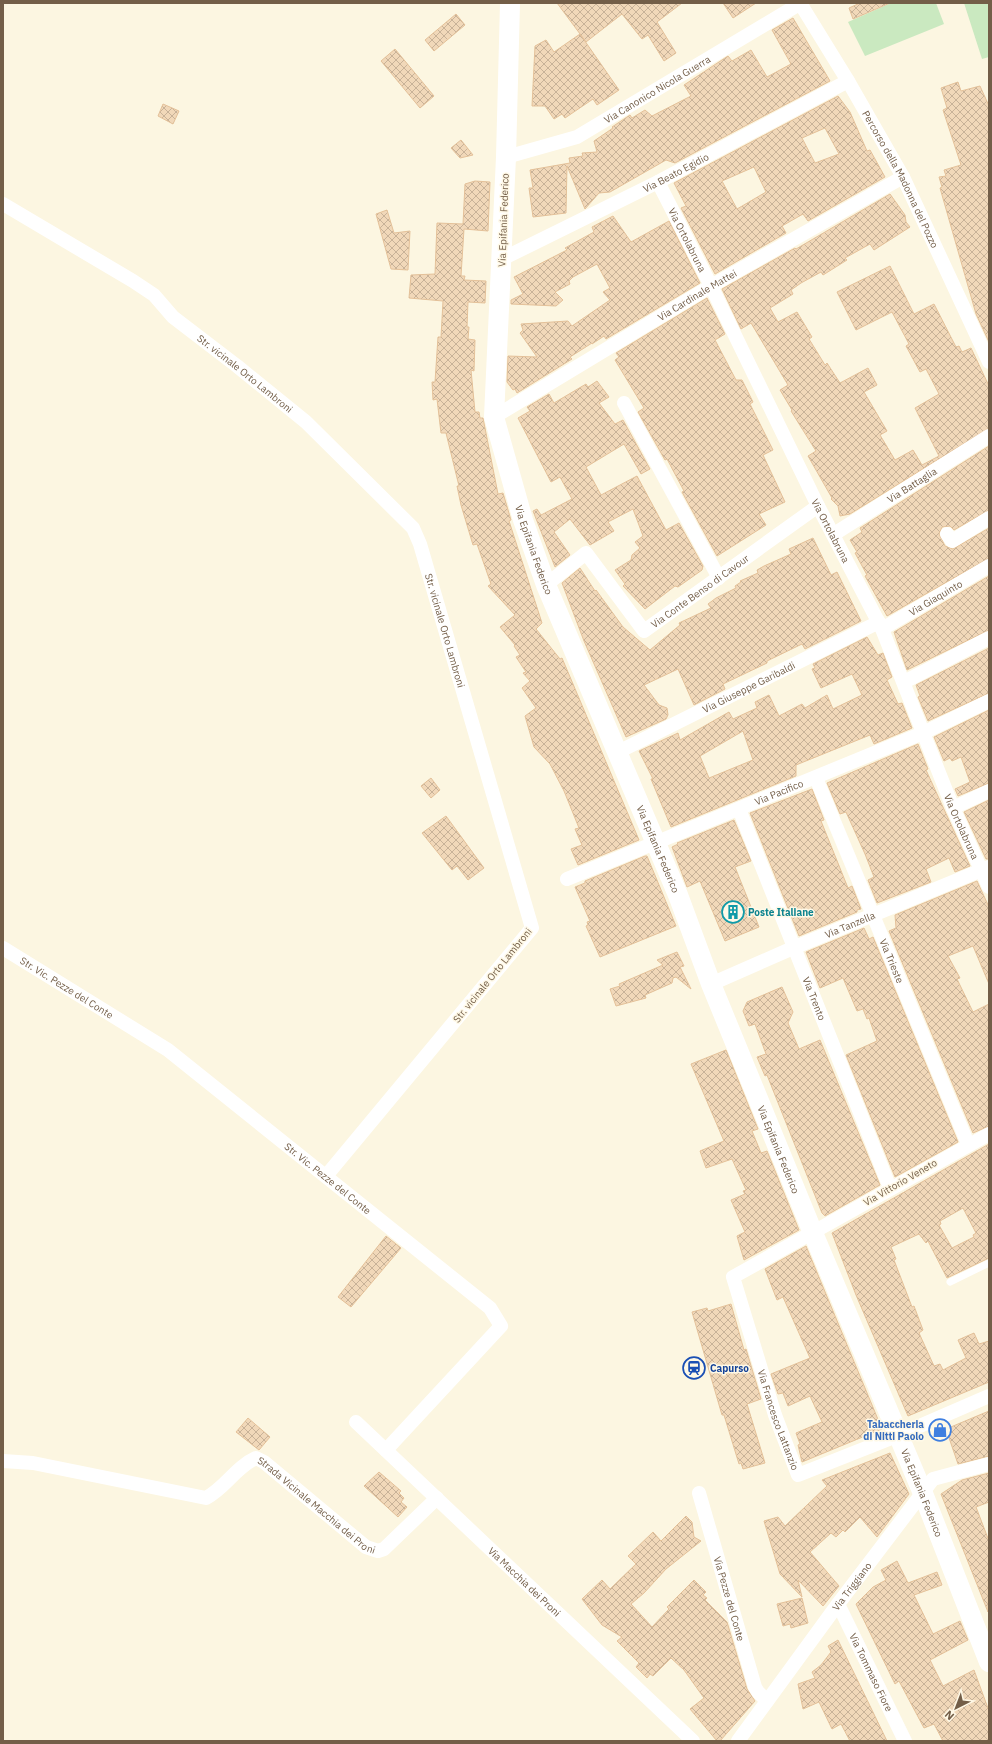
<svg xmlns="http://www.w3.org/2000/svg" width="992" height="1744" viewBox="0 0 992 1744" font-family="'IBM Plex Sans',sans-serif">
	<defs>
		<pattern id="building-cross-hatch" width="8" height="8" patternUnits="userSpaceOnUse"><rect width="8" height="8" fill="#f1d8b9"/><path d="M0 0l8 8M0 8l8-8" fill="none" stroke="#c8b298"/></pattern>
	</defs>
	<rect width="100%" height="100%" fill="#fcf6e1"/>
	<path fill="#cae9c0" d="M891,3H936L944,24L865,56L848,22Z
		M964,3H989V57L982,59Z"/>
	<path fill="url(#building-cross-hatch)" stroke="#e4c199" fill-rule="evenodd" d="M557,3H682L657,22L676,53L664,61L648,35L642,39L622,14L586,42Z
		M723,3H756L733,18Z
		M860,3H890L853,19L849,8Z
		M456,14L465,25L434,51L425,40Z
		M793,18L830,81L675,163L666,160L610,192L599,193L585,209L567,166L566,213L533,217L529,188H533L530,170L570,163L569,158L583,156L582,153L597,152L594,141L613,128L612,127L630,115L632,118L645,110L652,116L691,96L684,85L728,56L732,61L751,50L767,77L791,64L772,30Z
		M580,34L619,90L597,105L593,99L565,118L562,114L554,119L545,106H532L535,46L546,40L554,52Z
		M395,49L434,96L420,108L381,61Z
		M958,82L961,91L980,86L989,106V342L976,314L940,188L942,187L939,177L946,176L944,170L961,165L943,110L947,108L941,88Z
		M838,96L850,112L867,151L870,150L885,177L808,221L803,214L782,226L786,233L715,274L681,208L686,206L674,183ZM825,128L839,154L815,163L802,138ZM754,167L766,192L737,209L722,181Z
		M163,104L179,111L173,124L158,116Z
		M461,140L473,155L460,158L451,148Z
		M475,181L490,182L488,231L464,229L461,276H465L464,280L486,281L485,303L468,302L467,327H469L468,339L475,340L474,371L471,370L475,412H479L480,418H483L498,494L503,493L511,520L509,521L542,623L536,629L560,659L562,658L639,840L578,865L571,849L582,845L575,829L579,828L564,791L550,764L534,747L525,716L536,708L522,688L530,681L523,673L526,672L516,657L520,655L514,646L515,645L500,627L515,615L488,586L491,584L477,544L473,545L461,505L457,486H459L446,433H441L437,399L433,400L432,382H435L438,337H441L443,301L409,298L411,275L435,274L437,223L463,224L465,184Z
		M890,194L905,215L906,222L910,227L874,250L870,244L845,258L847,260L823,275L821,272L801,283L791,290L793,294L770,308L778,322L797,312L812,337L809,339L825,365L827,363L840,383L868,368L877,385L864,392L887,431L880,435L895,460L913,450L922,465L939,456L915,408L939,394L926,369L920,372L906,346L909,344L892,312L856,330L837,292L890,266L914,314L934,304L956,347L959,346L962,352L971,348L989,386V428L850,514L840,516L838,506L831,499L832,498L808,456L816,451L791,411L792,410L780,390L788,385L751,323L741,329L722,289L795,248L796,249Z
		M387,210L394,233L410,231L408,270L391,269L376,214Z
		M613,216L631,242L669,221L700,283L606,339L604,336L592,344V343L570,357L572,359L517,393L515,389L513,390L507,382L508,356L537,357L520,333L523,330L521,324L568,321L572,326L610,300L603,292L610,288L597,264L573,277L569,281L570,284L555,292L563,300L556,306L511,304V300L523,294L514,277L567,250L565,248L594,232L592,227Z
		M707,298L725,334L715,340L736,380H742L753,402L750,404L773,450L763,455L785,502L759,514L766,525L717,556L682,492L684,491L667,459L665,460L638,412L644,408L615,360L619,357L616,353Z
		M597,381L609,397L599,403L615,424L623,420L650,469L641,474L624,444L586,467L601,495L637,476L666,530L679,523L703,566L702,570L678,587L675,586L645,609L623,586L625,584L615,570L631,560L632,555L640,548L635,542L643,536L633,509L608,522L614,531L590,545L570,519L554,532L570,555L555,567L533,511L537,509L541,515L572,499L560,477L551,482L518,418L530,411L527,407L549,394L554,403L586,384L588,387Z
		M989,446V510L954,530L950,526L942,527L939,534L945,546L953,549L989,528V558L887,616L865,576L867,575L855,553L857,552L850,540L862,532L860,528Z
		M813,538L831,575L837,572L861,621L805,649L802,644L767,661V663L723,684L725,689L694,705L678,669L644,685L659,705L667,708L668,715L666,719L626,737L584,641L562,583L580,568L595,591L596,590L623,627L650,650L680,625L679,623L711,608L708,604L716,598L736,588L735,586L741,582L740,581L758,573L757,570L764,566L791,554L789,549Z
		M989,576V630L907,670L894,632Z
		M867,637L878,655L883,653L892,677L887,680L898,704L902,703L912,728L874,744L870,735L796,765V776L671,827L651,779H653L639,751L678,733L680,740L729,712L733,719L757,708L755,702L769,695L779,716L802,704L805,708L827,695L833,709L862,695L852,674L821,688L812,669L815,668L813,664ZM743,731L753,760L709,778L700,756Z
		M989,648V693L928,721L918,697L920,696L916,685Z
		M989,710V783L958,796L955,789L970,782L961,757L952,761L950,758L944,761L934,737Z
		M918,744L928,769L926,770L970,866L955,872L949,858L926,869L931,882L877,903L868,880L874,877L865,854L846,812L840,814L827,783Z
		M431,778L440,790L431,798L421,786Z
		M812,789L824,820L821,821L848,888L852,886L861,909L857,910V912L799,936L750,813Z
		M989,800V859H986L964,812Z
		M446,816L484,868L468,880L457,866L452,870L422,833Z
		M734,820L751,861L735,867L759,927L725,941L700,881L687,887L672,847L678,844L677,843Z
		M645,856H647L676,926L600,957L586,926L588,925L587,922L590,921L575,887L585,883V881Z
		M977,881L989,907V984L973,946L948,956L960,978L957,979L973,1012L989,1004V1126L973,1133L889,931L896,928L895,915Z
		M864,928L869,939L873,937L958,1142L895,1177L846,1055L877,1041L869,1018L867,1019L863,1009L857,1011L843,978L820,988L806,952Z
		M677,952L684,966L680,967L691,989L676,977L673,978L672,983L645,995L646,998L616,1006L610,989L620,986L619,984L663,965L657,960Z
		M782,987L793,1012L788,1023L799,1049L820,1040L880,1185L825,1216L822,1213L767,1075L765,1076L757,1057L766,1054L755,1024L749,1026L743,1011L747,1002Z
		M726,1050L758,1129L752,1131L761,1153L767,1151L799,1230L744,1260L737,1236L745,1232L731,1200L745,1194L743,1191L746,1190L732,1159L706,1168L700,1151L724,1141L691,1064Z
		M989,1144V1258L947,1278L928,1241L926,1243L919,1234L891,1247L896,1259L894,1260L912,1307L914,1306L923,1330L919,1333L934,1366L940,1364L943,1370L966,1358L958,1340L974,1333L979,1344L989,1341V1382L908,1416L856,1295L832,1233ZM963,1208L976,1233L973,1235L974,1237L952,1248L939,1225L941,1224L940,1221Z
		M386,1236L401,1248L351,1307L338,1297Z
		M806,1246L882,1429L802,1462L798,1445L800,1444L796,1433L822,1422L810,1396L788,1406L783,1393L778,1394L771,1374L810,1358L783,1297L777,1300L765,1269Z
		M731,1304L744,1350L746,1349L761,1399L747,1404L765,1463L743,1469L741,1463L739,1464L724,1415H722L692,1312L707,1308L708,1311Z
		M989,1411V1456L958,1464L946,1429Z
		M248,1418L270,1437L259,1450L236,1432Z
		M890,1453L909,1494L877,1537L860,1517L845,1532L843,1530L836,1537L831,1533L810,1552L839,1586L823,1606L798,1580L802,1597L780,1574L764,1521L778,1517L785,1526L827,1486L822,1480Z
		M379,1472L401,1491L399,1493L404,1498L401,1502L407,1507L398,1517L364,1486Z
		M989,1473V1502L976,1507L989,1541L988,1612L941,1494L962,1480Z
		M686,1516L692,1522L694,1537L701,1541L666,1569L644,1593L631,1604L652,1627L669,1609L667,1607L694,1580L706,1592L703,1595L707,1598L705,1600L727,1622L747,1689L755,1701L720,1741H717L690,1709L704,1698L684,1670L671,1658L653,1676L650,1674L647,1678L636,1667L639,1663L617,1641L622,1637L602,1625L582,1599L602,1580L610,1589L636,1564L628,1556L653,1532L661,1541Z
		M897,1561L908,1583L937,1572L942,1585L914,1595L933,1634L960,1621L968,1640L930,1660L943,1686L974,1670L989,1711V1741H943L934,1724L924,1728L899,1681L895,1684L856,1604L873,1587L886,1580L881,1570Z
		M802,1598L808,1623L791,1628L790,1624L783,1626L777,1604Z
		M838,1640L887,1741H850L841,1724L832,1729L819,1702L803,1709L798,1684L815,1678L812,1672L821,1665L831,1652L828,1646Z"/>
	<g fill="none" stroke-linecap="round" stroke-linejoin="round">
		<path stroke="#fff" stroke-width="7" d="M950,1282L989,1263"/>
		<g stroke="#fff" stroke-width="14">
			<path id="s1" d="M800,3L848,81L903,177L989,362"/>
			<path id="s2" d="M506,157L577,137L801,3"/>
			<path id="s3" d="M658,182L711,286L818,506L882,629L953,808L989,887"/>
			<path id="s4" d="M3,204L133,281L154,295L173,317L237,366L306,422L413,528L420,544L532,928L326,1176"/>
			<path id="s5" d="M502,259L658,182L848,81"/>
			<path d="M624,403L719,578"/>
			<path id="s6" d="M494,417L711,286L903,177"/>
			<path id="s7" d="M834,534L989,436"/>
			<path d="M947,534L952,541L989,518"/>
			<path id="s8" d="M546,585L586,553L644,631L818,506"/>
			<path id="s9" d="M882,629L989,566"/>
			<path d="M904,682L989,638"/>
			<path id="s10" d="M618,752L879,622"/>
			<path id="s11" d="M816,778L968,1144"/>
			<path d="M953,808L989,791"/>
			<path id="s12" d="M739,809L890,1188"/>
			<path id="s13" d="M567,879L923,733L989,701"/>
			<path id="s14" d="M3,948L168,1050L490,1308L501,1326L386,1450"/>
			<path id="s15" d="M711,984L793,948L989,867"/>
			<path id="s16" d="M989,1134L733,1277L775,1415L798,1475L899,1435L989,1396"/>
			<path id="s17" d="M356,1422L693,1741"/>
			<path id="s18" d="M3,1461L33,1463L206,1498C225,1488 236,1467 256,1458L264,1462L366,1547L378,1551L384,1549L437,1498"/>
			<path id="s19" d="M699,1493L755,1687L758,1692L767,1701"/>
			<path id="s20" d="M838,1604L905,1741"/>
			<path id="s21" d="M738,1741L838,1604L933,1479L989,1464"/>
		</g>
		<path stroke="#fff" stroke-width="20" id="s22" d="M510,3L506,157L494,417L523,520L546,585L678,895L711,984L813,1233L922,1491L989,1662"/>
	</g>
	<defs>
		<g id="building-ring" transform="scale(1.15)"><circle r="9.5" fill="#fff9e7" stroke="#0f9aa8" stroke-width="1.5"/><path d="M-4-6H4V6H1V3H-1V6H-4ZM-2.5-4.3h1.7v1.8h-1.7ZM.8-4.3h1.7v1.8H.8ZM-2.5-1h1.7V.8h-1.7ZM.8-1h1.7V.8H.8Z" fill="#0f9aa8"/></g>
		<g id="station-ring" transform="scale(1.15)"><circle r="9.5" fill="#fff9e7" stroke="#1a4fb4" stroke-width="1.5"/><path d="M-3-6H3Q5-6 5-4V2Q5 4 3 4L4.5 6H3L1.5 4h-3L-3 6H-4.5L-3 4Q-5 4-5 2V-4Q-5-6-3-6ZM-3.5-4v3h7v-3ZM-3.5 1v1.5H-2V1ZM2 1v1.5H3.5V1Z" fill="#1a4fb4"/></g>
		<g id="shop-ring" transform="scale(1.15)"><circle r="9.5" fill="#fff9e7" stroke="#3f7fe0" stroke-width="1.5"/><path d="M-5-2.5h2.3a2.7 3.5 0 0 1 5.4 0H5L5.5 6h-11ZM-1.5-2.5h3a1.5 2.3 0 0 0-3 0Z" fill="#3f7fe0"/></g>
	</defs>
	<g fill-rule="evenodd">
		<use href="#building-ring" x="733" y="912"/>
		<use href="#station-ring" x="694" y="1368"/>
		<use href="#shop-ring" x="940" y="1430"/>
	</g>
	<g text-anchor="middle" stroke-width="3" stroke-linejoin="round" paint-order="stroke">
		<g font-size="10" fill="#735e48" stroke="#fff9e7">
			<text dy="4" stroke="none"><textPath href="#s2" startOffset="167">Via Canonico Nicola Guerra</textPath></text>
			<text dy="4" stroke="none"><textPath href="#s5" startOffset="194">Via Beato Egidio</textPath></text>
			<text dy="4" stroke="none"><textPath href="#s1" startOffset="203">Percorso della Madonna del Pozzo</textPath></text>
			<text transform="translate(503 220) rotate(-88)" y="4">Via Epifania Federico</text>
			<text dy="4" stroke="none"><textPath href="#s3" startOffset="65">Via Ortolabruna</textPath></text>
			<text dy="4" stroke="none"><textPath href="#s6" startOffset="237">Via Cardinale Mattei</textPath></text>
			<text dy="4" stroke="none"><textPath href="#s4" startOffset="297">Str. vicinale Orto Lambroni</textPath></text>
			<text dy="4" stroke="none"><textPath href="#s7" startOffset="92">Via Battaglia</textPath></text>
			<text dy="4" stroke="none"><textPath href="#s3" startOffset="389">Via Ortolabruna</textPath></text>
			<text dy="4" stroke="none"><textPath href="#s22" startOffset="553">Via Epifania Federico</textPath></text>
			<text dy="4" stroke="none"><textPath href="#s8" startOffset="217">Via Conte Benso di Cavour</textPath></text>
			<text dy="4" stroke="none"><textPath href="#s9" startOffset="62">Via Giaquinto</textPath></text>
			<text dy="4" stroke="none"><textPath href="#s4" startOffset="633">Str. vicinale Orto Lambroni</textPath></text>
			<text dy="4" stroke="none"><textPath href="#s10" startOffset="146">Via Giuseppe Garibaldi</textPath></text>
			<text dy="4" stroke="none"><textPath href="#s13" startOffset="229">Via Pacifico</textPath></text>
			<text dy="4" stroke="none"><textPath href="#s3" startOffset="713">Via Ortolabruna</textPath></text>
			<text dy="4" stroke="none"><textPath href="#s22" startOffset="877">Via Epifania Federico</textPath></text>
			<text dy="4" stroke="none"><textPath href="#s15" startOffset="151">Via Tanzella</textPath></text>
			<text dy="4" stroke="none"><textPath href="#s11" startOffset="198">Via Trieste</textPath></text>
			<text transform="translate(492 975) rotate(-51)" y="4">Str. vicinale Orto Lambroni</text>
			<text dy="4" stroke="none"><textPath href="#s14" startOffset="75">Str. Vic. Pezze del Conte</textPath></text>
			<text dy="4" stroke="none"><textPath href="#s12" startOffset="204">Via Trento</textPath></text>
			<text dy="4" stroke="none"><textPath href="#s22" startOffset="1201">Via Epifania Federico</textPath></text>
			<text dy="4" stroke="none"><textPath href="#s14" startOffset="399">Str. Vic. Pezze del Conte</textPath></text>
			<text transform="translate(900 1182) rotate(-30)" y="4">Via Vittorio Veneto</text>
			<text dy="4" stroke="none"><textPath href="#s16" startOffset="443">Via Francesco Lattanzio</textPath></text>
			<text dy="4" stroke="none"><textPath href="#s22" startOffset="1573">Via Epifania Federico</textPath></text>
			<text dy="4" stroke="none"><textPath href="#s18" startOffset="348">Strada Vicinale Macchia dei Proni</textPath></text>
			<text dy="4" stroke="none"><textPath href="#s17" startOffset="232">Via Macchia dei Proni</textPath></text>
			<text dy="4" stroke="none"><textPath href="#s21" startOffset="192">Via Triggiano</textPath></text>
			<text dy="4" stroke="none"><textPath href="#s19" startOffset="110">Via Pezze del Conte</textPath></text>
			<text dy="4" stroke="none"><textPath href="#s20" startOffset="76">Via Tommaso Fiore</textPath></text>
		</g>
		<g font-size="10" font-weight="bold" fill="#0d838f" stroke="#fff9e7" text-anchor="start">
			<text x="748" y="916">Poste Italiane</text>
		</g>
		<g font-size="10" font-weight="bold" fill="#164399" stroke="#fff9e7" text-anchor="start">
			<text x="710" y="1372">Capurso</text>
		</g>
		<g font-size="10" font-weight="bold" fill="#366cbe" stroke="#fff9e7" text-anchor="end">
			<text x="924" y="1428">Tabaccheria<tspan x="924" dy="12">di Nitti Paolo</tspan></text>
		</g>
	</g>
	<rect width="992" height="1744" fill="none" stroke="#735e48" stroke-width="8"/>
	<g transform="translate(956 1708) rotate(222)" stroke="#fff9e7" stroke-width="3" paint-order="stroke">
	<path d="M0-3L7 15L0 10L-7 15Z" fill="#735e48"/>
	<text y="-6" font-size="11" font-weight="bold" text-anchor="middle" fill="#735e48">N</text>
	</g>
</svg>
